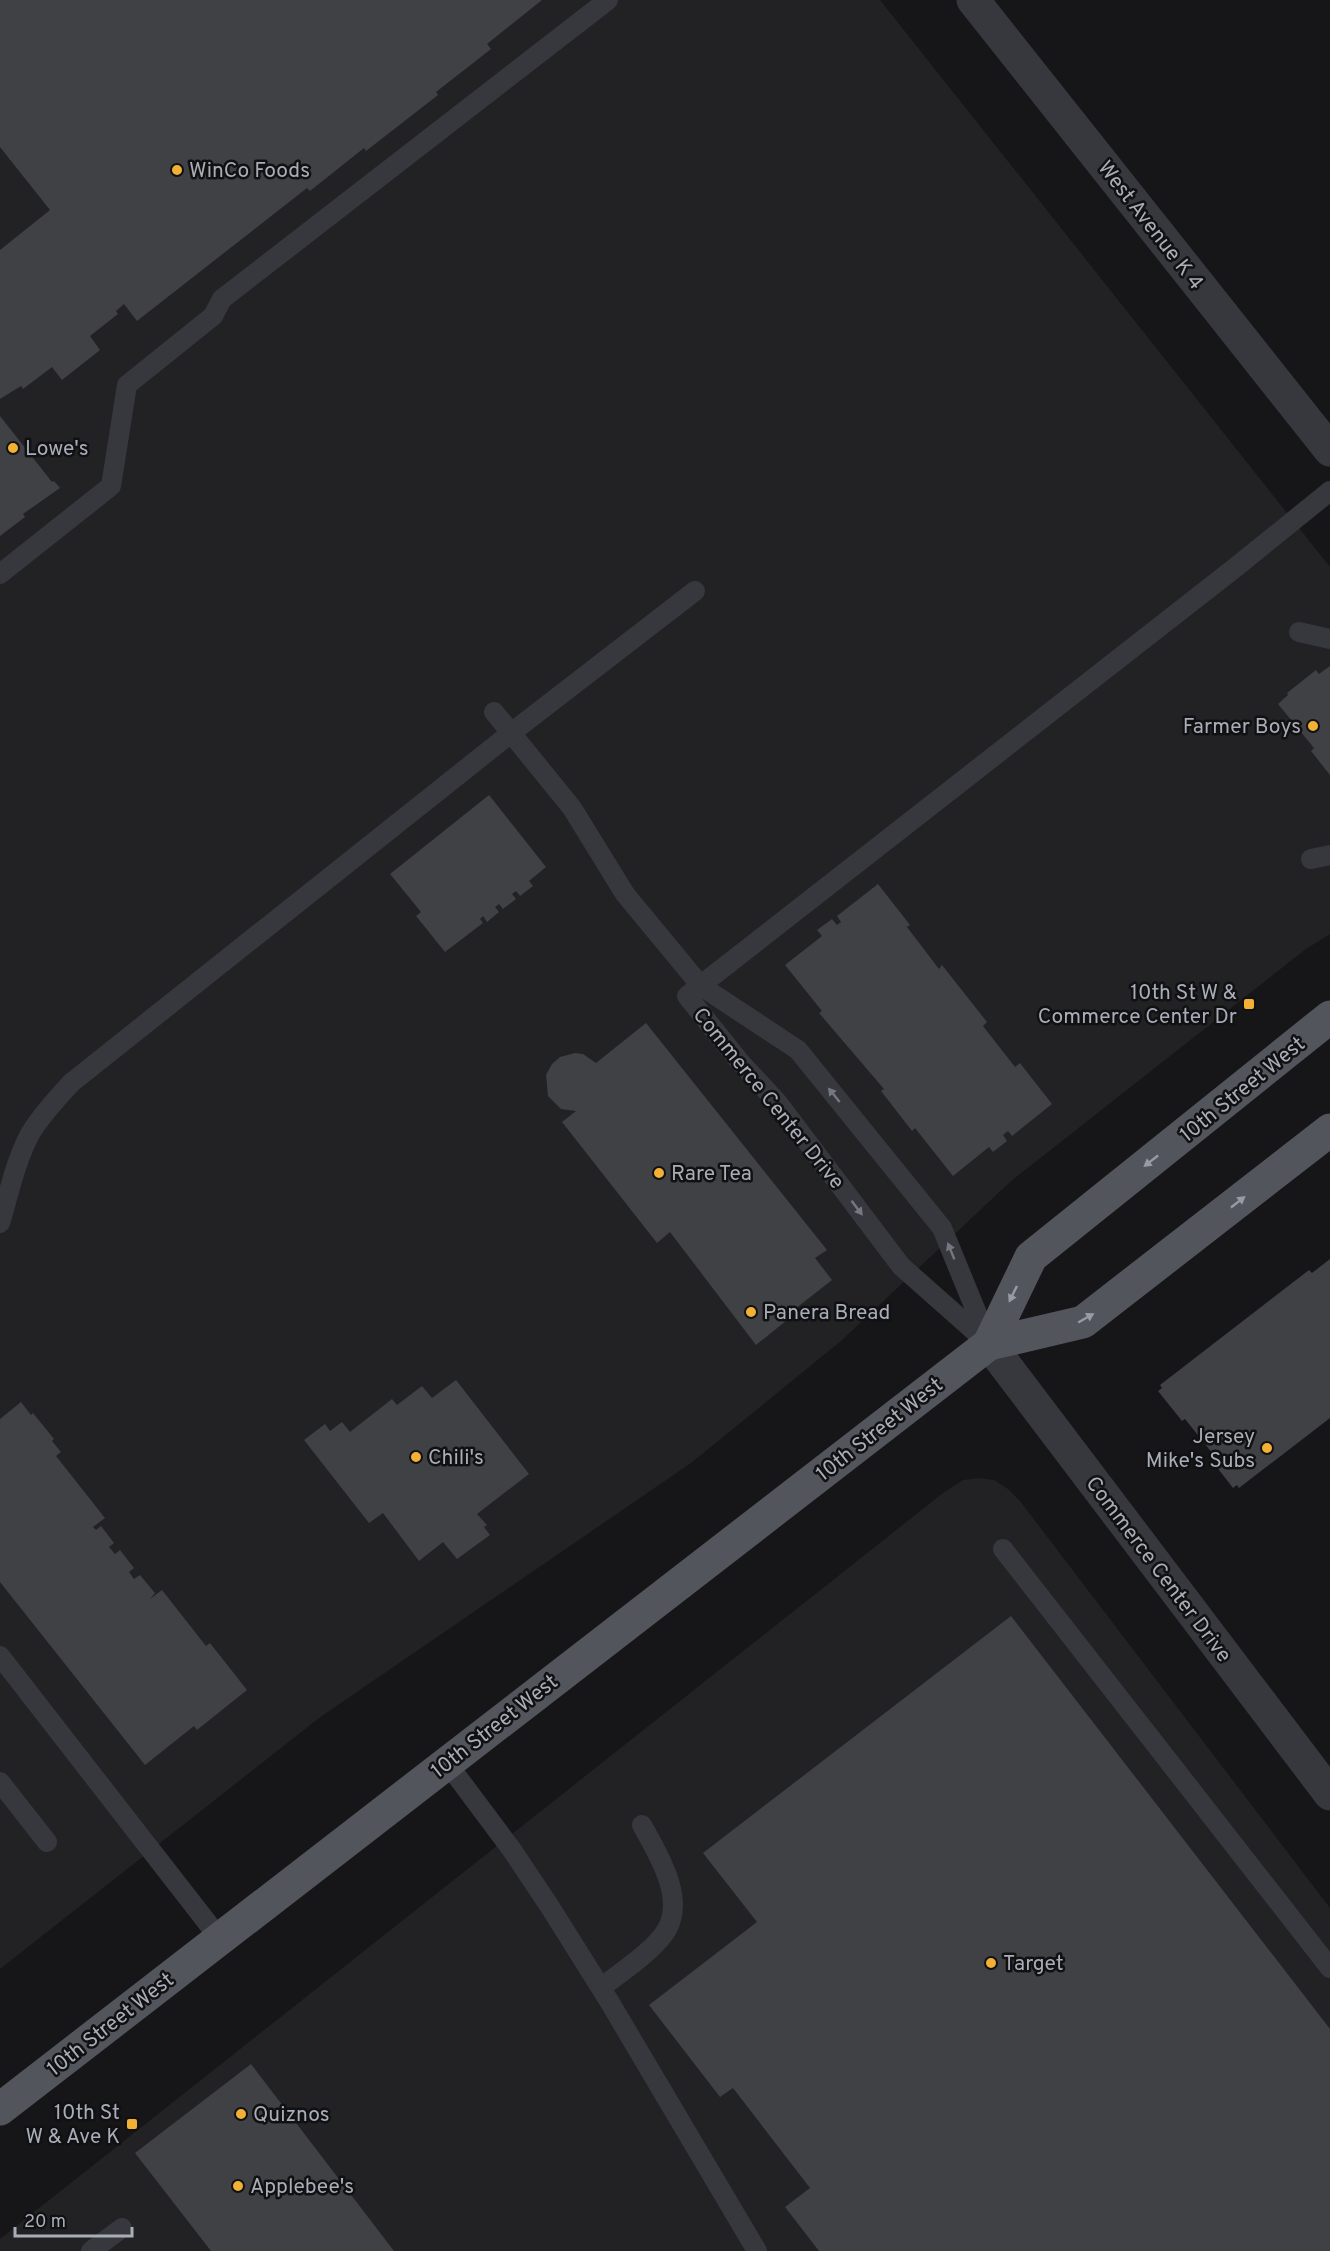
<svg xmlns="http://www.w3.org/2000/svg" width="1330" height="2251" viewBox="0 0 1330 2251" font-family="Overpass,sans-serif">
	<rect width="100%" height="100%" fill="#161618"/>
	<path fill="#222225" d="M0,0H880L1330,567V934L1306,949L1010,1182L841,1341L691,1463L319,1718L0,1969Z
		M979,1478L994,1480L1008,1489L1020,1501L1330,1908V2251H0V2239L943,1493L963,1480Z"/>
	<path fill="#404145" d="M0,0H542L487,44L491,49L436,92L438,95L366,151L364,148L310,191L307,188L137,321L124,304L116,311L118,314L90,336L100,350L62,380L52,367L23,389L21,386L0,399V250L50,210L0,147Z
		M0,416L52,482L54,481L60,488L23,514L25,517L0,536Z
		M1330,666V775L1311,751L1314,748L1278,704L1288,695L1287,693L1316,670L1319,674Z
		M489,795L546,867L529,881L533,886L520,896L516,891L512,894L516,899L503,909L499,904L495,907L499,912L487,922L483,916L480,919L483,923L445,952L416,916L421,912L390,874Z
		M878,884L910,925L907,927L939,969L942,965L987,1022L983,1026L1015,1067L1020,1063L1052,1104L1012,1136L1008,1131L1003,1135L1007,1141L993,1152L989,1147L953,1176L915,1128L912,1131L881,1091L884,1089L819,1013L822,1011L785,965L822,936L817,930L832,919L837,925L841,922L837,916Z
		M646,1023L827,1250L815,1258L832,1280L795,1309L797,1312L756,1345L670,1232L657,1243L562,1122L576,1111L561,1109L548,1096L546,1075L552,1064L560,1057L575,1053L583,1054L596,1063Z
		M1330,1259V1418L1239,1488L1237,1485L1233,1488L1209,1457L1213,1454L1185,1419L1182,1421L1158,1391L1162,1388L1160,1385L1309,1270L1312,1273Z
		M456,1380L529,1474L477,1514L487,1525L484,1527L490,1535L457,1559L443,1542L419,1561L383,1513L369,1523L304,1440L325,1424L330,1431L342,1422L350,1432L392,1399L397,1405L422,1386L432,1398Z
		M21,1402L31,1415L33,1413L54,1439L52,1441L61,1452L56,1456L105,1518L93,1527L96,1530L101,1526L114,1543L109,1547L115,1554L120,1550L134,1568L129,1572L134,1579L140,1575L155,1593L150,1599L162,1590L206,1646L210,1643L247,1690L197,1730L194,1726L145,1765L0,1582V1419Z
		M1011,1616L1330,2029V2251H819L785,2207L810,2188L733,2088L720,2097L649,2005L757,1922L703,1853Z
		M251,2064L394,2251H211L135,2153Z"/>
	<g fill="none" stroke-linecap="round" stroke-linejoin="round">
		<path stroke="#37383d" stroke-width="20" d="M0,574L111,486L127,385L213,316L222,299L608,0
			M1299,632L1330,639
			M494,712L572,808L625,894L701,986L798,1050L942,1228L987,1338
			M1311,859L1330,855
			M0,1223C9,1194 15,1162 30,1134C41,1115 57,1099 71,1083L511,733L695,591
			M989,1344L901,1266L778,1103L740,1062L687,996L1236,567L1330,491
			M1003,1549L1330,1968
			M0,1656L220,1939
			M447,1763L512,1850L550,1907L609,2001L757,2251
			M0,1782L47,1842
			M601,1988C622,1971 648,1955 664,1934C688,1901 658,1854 642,1825
			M91,2251L122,2228"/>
		<path stroke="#37383d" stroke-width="33" d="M973,0L1330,450"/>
		<path stroke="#37383d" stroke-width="33" d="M989,1344L1330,1794"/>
		<path stroke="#53555c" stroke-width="33" d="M989,1344L1031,1257L1330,1017
			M0,2109L989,1344L1083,1322L1330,1130"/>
	</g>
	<defs><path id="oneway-solid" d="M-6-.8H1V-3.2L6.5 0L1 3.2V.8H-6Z" transform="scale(1.5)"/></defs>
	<g fill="#757881">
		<use href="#oneway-solid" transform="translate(834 1095) rotate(-129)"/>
		<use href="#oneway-solid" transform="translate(857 1208) rotate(53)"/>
		<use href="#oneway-solid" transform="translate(951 1251) rotate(-112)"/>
	</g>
	<g fill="#979ba6">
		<use href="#oneway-solid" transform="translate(1151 1161) rotate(142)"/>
		<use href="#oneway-solid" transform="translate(1238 1202) rotate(-38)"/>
		<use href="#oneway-solid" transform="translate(1013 1294) rotate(116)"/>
		<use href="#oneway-solid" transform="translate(1086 1318) rotate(-30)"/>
	</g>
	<g fill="#f2b134" stroke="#111113" stroke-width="2">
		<circle cx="177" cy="170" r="6"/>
		<circle cx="13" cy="448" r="6"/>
		<circle cx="1313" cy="726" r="6"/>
		<rect x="1243" y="998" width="12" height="12" rx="3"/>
		<circle cx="659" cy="1173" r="6"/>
		<circle cx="751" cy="1312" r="6"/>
		<circle cx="1267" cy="1448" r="6"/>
		<circle cx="416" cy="1457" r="6"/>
		<circle cx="991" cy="1963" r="6"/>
		<circle cx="241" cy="2114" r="6"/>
		<rect x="126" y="2118" width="12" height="12" rx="3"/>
		<circle cx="238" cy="2186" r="6"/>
	</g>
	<g text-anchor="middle" stroke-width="5" stroke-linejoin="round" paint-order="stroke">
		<g font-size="21" fill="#a8adb8" stroke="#111113" text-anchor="start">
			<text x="189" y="177">WinCo Foods</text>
			<text x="25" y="455">Lowe's</text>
			<text x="1301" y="733" text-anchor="end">Farmer Boys</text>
			<text x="1237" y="999" text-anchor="end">10th St W &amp;<tspan x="1237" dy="24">Commerce Center Dr</tspan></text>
			<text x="671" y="1180">Rare Tea</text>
			<text x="763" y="1319">Panera Bread</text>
			<text x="1255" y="1443" text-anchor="end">Jersey<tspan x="1255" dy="24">Mike's Subs</tspan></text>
			<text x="428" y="1464">Chili's</text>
			<text x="1003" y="1970">Target</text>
			<text x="120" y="2119" text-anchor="end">10th St<tspan x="120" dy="24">W &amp; Ave K</tspan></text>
			<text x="253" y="2121">Quiznos</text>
			<text x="250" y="2193">Applebee's</text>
		</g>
		<g font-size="21" fill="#a8adb8" stroke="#111113">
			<text transform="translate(1151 225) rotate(52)" y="7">West Avenue K 4</text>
			<text transform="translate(1242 1089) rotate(-39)" y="7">10th Street West</text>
			<text transform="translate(769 1098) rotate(51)" y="7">Commerce Center Drive</text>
			<text transform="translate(879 1429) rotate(-38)" y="7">10th Street West</text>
			<text transform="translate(1159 1569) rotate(53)" y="7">Commerce Center Drive</text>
			<text transform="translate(494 1726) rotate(-38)" y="7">10th Street West</text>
			<text transform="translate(110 2024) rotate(-38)" y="7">10th Street West</text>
		</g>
	</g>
	<path d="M15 2227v9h117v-9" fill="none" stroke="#a8adb8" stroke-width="3"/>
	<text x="24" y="2227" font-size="18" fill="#a8adb8" stroke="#111113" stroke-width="4.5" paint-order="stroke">20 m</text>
</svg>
